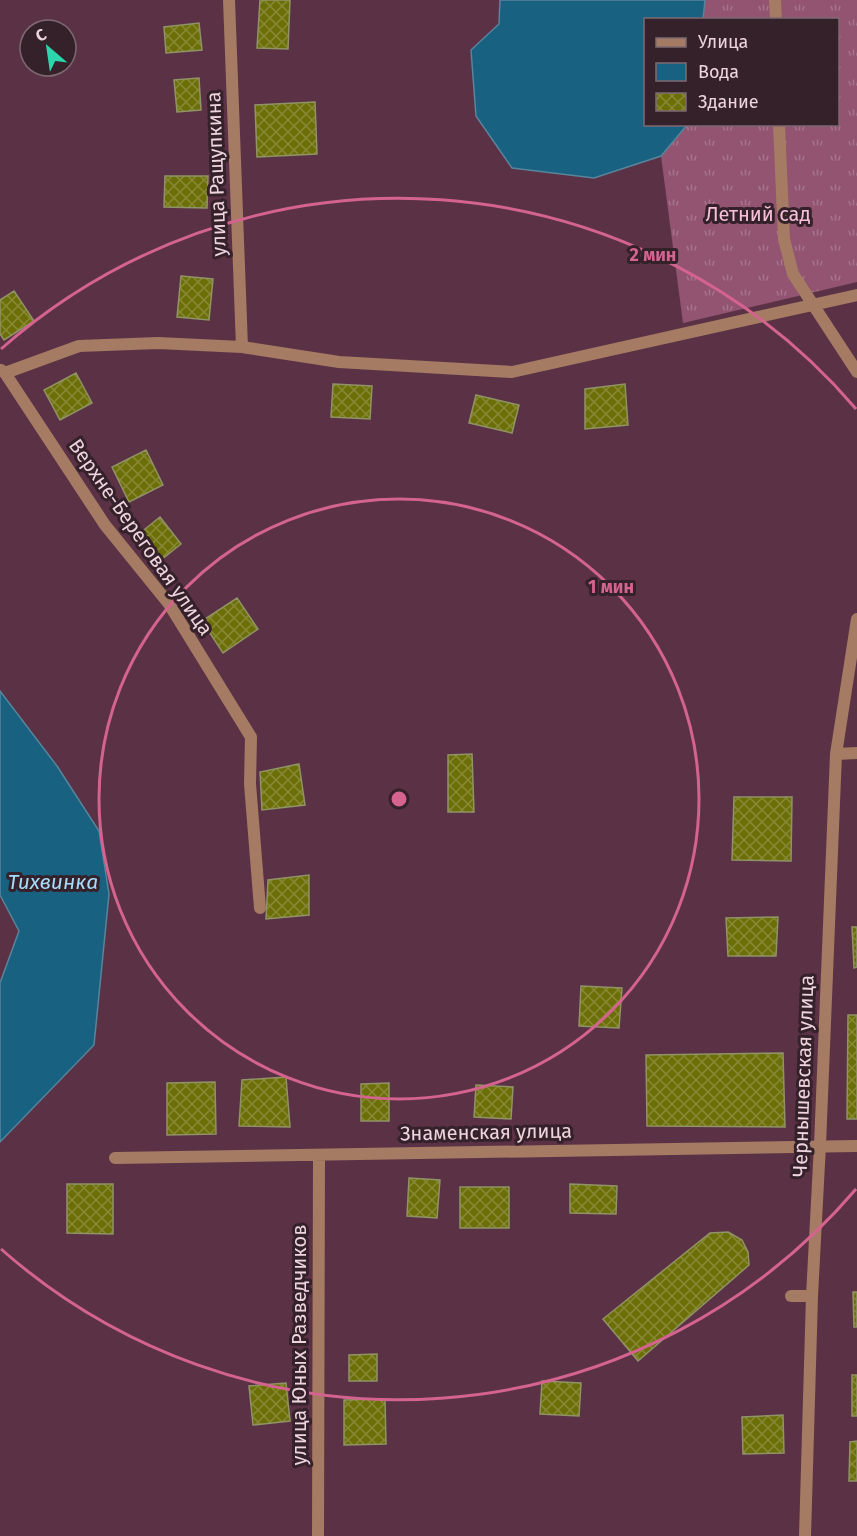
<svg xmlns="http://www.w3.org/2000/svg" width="857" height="1536" viewBox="0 0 857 1536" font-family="'Fira Sans',sans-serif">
	<defs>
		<pattern id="grass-tufts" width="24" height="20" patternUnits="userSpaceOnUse" patternTransform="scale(1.5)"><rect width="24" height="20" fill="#925471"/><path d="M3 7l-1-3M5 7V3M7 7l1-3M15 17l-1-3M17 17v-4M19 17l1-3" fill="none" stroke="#a7748b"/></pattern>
		<pattern id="building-cross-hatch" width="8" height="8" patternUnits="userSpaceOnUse" patternTransform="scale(1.5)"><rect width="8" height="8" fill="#6c6f07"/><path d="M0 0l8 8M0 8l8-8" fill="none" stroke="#888937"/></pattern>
	</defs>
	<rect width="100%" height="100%" fill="#5b3245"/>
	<path fill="url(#grass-tufts)" d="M705,0H857V282L683,323L661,156L687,125L838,124V20L703,19Z"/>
	<path fill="#186180" stroke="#58849c" stroke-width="1.5" d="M500,0H705L703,19L646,20V124L687,125L661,156L594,178L512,168L476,116L471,50L499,24Z
		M0,691L57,766L99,831L109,894L94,1045L0,1142V983L19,931L0,895Z"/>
	<path fill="url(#building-cross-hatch)" stroke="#909365" stroke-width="1.5" d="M260,0H290L288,49L257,48Z
		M199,23L202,50L166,53L164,27Z
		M199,78L201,110L177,112L174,80Z
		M315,102L317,154L257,157L255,105Z
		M165,176H208L207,208L164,207Z
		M181,276L213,279L209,320L177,317Z
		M14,291L34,321L4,340L0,334V300Z
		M76,373L92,403L60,420L44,390Z
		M333,384L372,386L370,419L331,417Z
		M625,384L628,425L585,429V389Z
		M476,395L519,405L512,433L469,423Z
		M146,450L163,485L129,502L112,467Z
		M160,517L181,544L156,564L134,538Z
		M237,598L258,629L223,653L202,621Z
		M472,754L474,812H448V755Z
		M299,764L305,805L262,810L260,772Z
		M734,797H792L791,861L732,860Z
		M309,875V915L266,919L268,880Z
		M778,917L776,956H728L726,918Z
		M852,927H857V967L854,968Z
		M581,986L622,988L619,1028L579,1026Z
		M848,1015H857V1119H847Z
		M783,1053L785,1127L647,1126L646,1055Z
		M286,1077L290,1127L239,1126L242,1080Z
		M215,1082L216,1134L167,1135V1083Z
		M389,1083V1121H361V1084Z
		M476,1085L513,1087L511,1119L474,1117Z
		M409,1178L440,1180L437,1218L407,1216Z
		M67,1184H113V1234L67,1233Z
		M570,1184L617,1186L616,1214L570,1213Z
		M460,1187H509V1228H460Z
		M728,1232L742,1240L748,1252L749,1265L638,1361L603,1319L710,1233Z
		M853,1292H857V1327H854Z
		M377,1354V1381H349V1355Z
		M852,1375H857V1416H852Z
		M542,1381L581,1383L579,1416L540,1414Z
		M286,1383L290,1421L253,1425L249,1386Z
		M385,1399L386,1444L344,1445V1400Z
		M783,1415L784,1453L743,1454L742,1417Z
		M857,1441V1481H849L850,1442Z"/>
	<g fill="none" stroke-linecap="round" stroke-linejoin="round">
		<path stroke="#a57b63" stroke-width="12" d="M791,1296H812"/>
		<path stroke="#a57b63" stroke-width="12" d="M229,0L242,347
			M775,0L776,20
			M779,124L784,239L793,274L857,372
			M1,370L5,373L105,525L169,604L251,737L250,784L260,908
			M5,373L79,346L158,343L242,347L339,362L512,372L857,295
			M836,754L857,753
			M115,1158L857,1146
			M318,1536L319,1155
			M805,1536L812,1296L820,1145L836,754L857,619"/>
	</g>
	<g fill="none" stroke="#d4638f" stroke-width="3">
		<circle cx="399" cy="799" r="300"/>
		<path d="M856 1189A601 601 0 0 1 1 1249M1 349A601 601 0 0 1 856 409"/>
	</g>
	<g text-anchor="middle" stroke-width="6" stroke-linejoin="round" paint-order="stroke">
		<g font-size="20" fill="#eed4de" stroke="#34212a">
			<text transform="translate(216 174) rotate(-92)" y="7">улица Ращупкина</text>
			<text transform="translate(141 537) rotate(55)" y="7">Верхне-Береговая улица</text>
			<text transform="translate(803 1076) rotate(-88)" y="7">Чернышевская улица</text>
			<text transform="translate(486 1132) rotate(-1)" y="7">Знаменская улица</text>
			<text transform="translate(299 1345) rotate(-90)" y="7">улица Юных Разведчиков</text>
		</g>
		<g font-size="20" fill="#f6c0d7" stroke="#34212a">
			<text x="758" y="221">Летний сад</text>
		</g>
		<g font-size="21" font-style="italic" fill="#a6dcf9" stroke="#34212a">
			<text x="53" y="889">Тихвинка</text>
		</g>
	</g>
	<circle cx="399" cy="799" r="9" fill="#d4638f" stroke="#34212a" stroke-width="3"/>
	<g font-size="18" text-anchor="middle" font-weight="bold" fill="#d4638f" stroke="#34212a" stroke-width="6" stroke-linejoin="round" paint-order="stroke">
		<text x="653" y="261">2 мин</text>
		<text x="611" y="593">1 мин</text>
	</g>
	<rect x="644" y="18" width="195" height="108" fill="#34212a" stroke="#7e6972" stroke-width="1.5"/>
	<rect x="656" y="38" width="30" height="9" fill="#a57b63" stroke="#7e6972" stroke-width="1.5"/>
	<text x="698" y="48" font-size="18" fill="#eed4de">Улица</text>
	<rect x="656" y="63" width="30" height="18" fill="#186180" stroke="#7e6972" stroke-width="1.5"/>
	<text x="698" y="78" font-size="18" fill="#eed4de">Вода</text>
	<rect x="656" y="93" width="30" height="18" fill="url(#building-cross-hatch)" stroke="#7e6972" stroke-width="1.5"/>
	<text x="698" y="108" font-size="18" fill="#eed4de">Здание</text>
	<g transform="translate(48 48) rotate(331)"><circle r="28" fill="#34212a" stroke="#7e6972" stroke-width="1.5"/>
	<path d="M0-4.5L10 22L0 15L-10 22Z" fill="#2cd5ab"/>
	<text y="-9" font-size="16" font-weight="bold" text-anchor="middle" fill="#eed4de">С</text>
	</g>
</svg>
